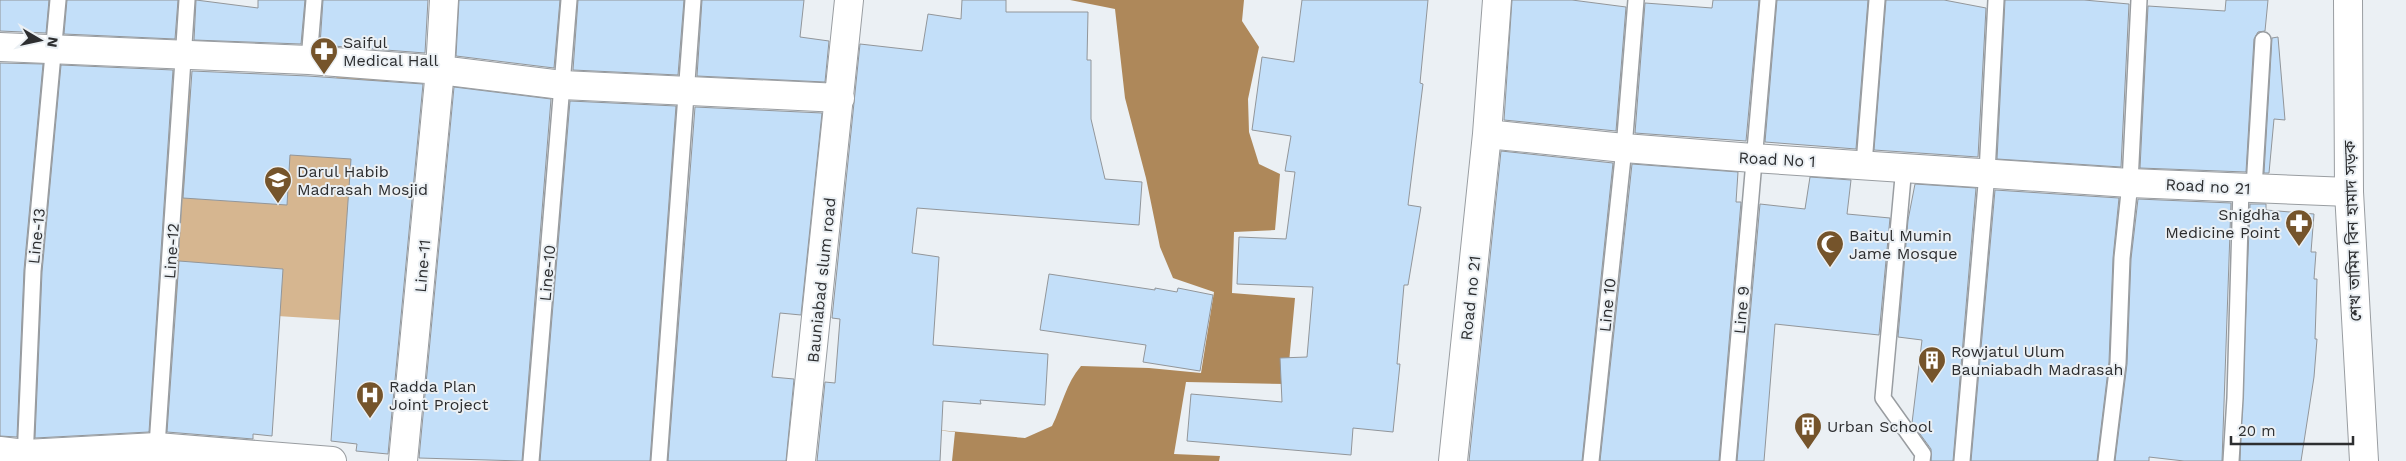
<svg xmlns="http://www.w3.org/2000/svg" width="2406" height="461" viewBox="0 0 2406 461" font-family="'Work Sans','Noto Sans Bengali',sans-serif">
	<rect width="100%" height="100%" fill="#ebf0f4"/>
	<path fill="#d6b690" d="M337,67L389,70L371,322L170,309L185,89L335,99Z"/>
	<path fill="#ae885a" d="M1070,0H1244L1242,21L1259,47L1248,99L1249,132L1259,164L1280,174L1275,230L1234,232L1232,293L1295,298L1287,384L1186,382L1174,454L1220,456L1219,461H952L955,432L905,427L1025,438L1052,426C1062,406 1066,383 1081,366L1149,368L1201,373L1214,292L1173,278L1160,247L1146,178L1125,98L1115,9Z"/>
	<path fill="#c3dff9" stroke="#92969a" d="M0,0H49L46,33L0,31Z
		M67,0H178L175,39L64,34Z
		M196,0L258,8V0H305L301,44L194,40Z
		M323,0H428L425,53L320,45Z
		M459,0H560L554,68L456,56Z
		M578,0H684L678,75L573,70Z
		M702,0H804L800,37L829,41L825,82L697,76Z
		M962,0H1006V12H1088L1087,60H1091V119L1105,179L1142,182L1139,225L917,208L912,253L939,257L933,345L1048,354L1045,405L980,400L981,404L943,401L940,461H817L825,382L835,383L840,319L832,318L860,44L922,51L928,14L961,19Z
		M1302,0H1428L1420,83L1423,84L1408,205L1421,207L1408,285H1404L1397,364H1400L1393,432L1353,428L1351,455L1187,441L1191,394L1282,402L1280,358L1307,357L1313,287L1237,284L1239,237L1286,239L1295,172L1285,171L1291,136L1252,130L1262,57L1294,62Z
		M1512,0H1572L1626,7L1616,131L1504,120Z
		M1713,0H1759L1746,141L1635,133L1645,3L1712,8Z
		M1777,0H1868L1856,149L1765,142Z
		M1886,0H1944L1986,8L1978,157L1874,150Z
		M2005,0H2084L2129,4L2121,167L1997,159Z
		M2226,0H2268L2265,31L2258,32L2254,39L2246,172L2140,168L2148,6L2225,11Z
		M2278,37L2285,120L2274,119L2269,173H2264L2272,38Z
		M0,63L43,64L24,270L17,437L0,436Z
		M61,65L173,70L149,432L35,438L42,272Z
		M192,71L308,76L423,84L388,454L356,451L357,444L331,441L351,159L290,155L287,205L183,198Z
		M454,87L551,99L522,461L419,458Z
		M570,101L676,106L650,461H540Z
		M695,107L822,113L801,315L780,313L772,377L794,379L786,461H668Z
		M1501,151L1613,163L1582,461H1469Z
		M1632,164L1738,172L1736,202H1741L1719,461H1600Z
		M1810,177L1851,180L1847,214L1890,218L1879,335L1775,324L1764,461H1737L1760,204L1805,209Z
		M1915,184L1976,188L1953,461H1931V449L1912,423L1922,340L1898,337L1908,220Z
		M1995,190L2119,198L2113,258L2109,362L2097,461H1971Z
		M2138,199L2231,203L2222,461H2184L2149,457V461H2115L2127,364L2131,259Z
		M2250,204H2266V210L2314,214L2311,252H2316L2314,279H2317L2315,339H2317L2314,377L2301,461H2240Z
		M179,261L283,269L272,436L253,434V439L167,432Z
		M1049,274L1155,290V288L1177,292L1178,288L1213,295L1200,371L1143,362L1146,345L1040,330Z"/>
	<g fill="none" stroke-linecap="round" stroke-linejoin="round">
		<g stroke="#999da1" stroke-width="18">
			<path id="service" d="M309,60L314,0
				M1864,164L1877,0
				M1904,166L1883,398L1923,454L1922,461
				M2254,188L2263,40
				M25,460L33,271L58,0
				M156,461L187,0
				M531,461L569,0
				M659,461L693,0
				M1591,461L1624,148L1636,0
				M1728,461L1768,0
				M1962,461L1987,173L1996,0
				M2106,461L2118,363L2122,258L2130,183L2139,0
				M2231,461L2235,398L2241,188"/>
		</g>
		<g stroke="#999da1" stroke-width="30">
			<path id="minor" d="M0,47L309,60L440,70L562,85L840,98
				M1487,134L1624,148L1753,158L2130,183L2349,192
				M0,451L25,454L157,447L332,461
				M403,461L440,70L444,0
				M801,461L849,0
				M1453,461L1487,134L1497,0"/>
		</g>
		<g stroke="#999da1" stroke-width="30">
			<path id="primary" d="M2348,0L2349,192L2364,461"/>
		</g>
		<use href="#service" stroke="#fff" stroke-width="15"/>
		<use href="#minor" stroke="#fff" stroke-width="28"/>
		<use href="#primary" stroke="#fff" stroke-width="28"/>
	</g>
	<defs>
		<g id="pharmacy-pin" transform="scale(1.4375)"><path d="M0 17L-7.5 6A9.5 9.5 0 1 1 7.5 6Z" fill="#75542b" stroke="#ebf0f4"/><path d="M-2-6h4v4h4v4h-4v4h-4v-4h-4v-4h4Z" fill="#fff"/></g>
		<g id="school-pin" transform="scale(1.4375)"><path d="M0 17L-7.5 6A9.5 9.5 0 1 1 7.5 6Z" fill="#75542b" stroke="#ebf0f4"/><path d="M0-5L7-2L0 1L-7-2ZM-4 1L0 2.5L4 1V4Q0 6-4 4Z" fill="#fff"/></g>
		<g id="mosque-pin" transform="scale(1.4375)"><path d="M0 17L-7.5 6A9.5 9.5 0 1 1 7.5 6Z" fill="#75542b" stroke="#ebf0f4"/><path d="M3.5-4.9A6 6 0 1 0 3.5 4.9A5 5 0 1 1 3.5-4.9Z" fill="#fff"/></g>
		<g id="building-pin" transform="scale(1.4375)"><path d="M0 17L-7.5 6A9.5 9.5 0 1 1 7.5 6Z" fill="#75542b" stroke="#ebf0f4"/><path d="M-4-6H4V6H1V3H-1V6H-4ZM-2.5-4.3h1.7v1.8h-1.7ZM.8-4.3h1.7v1.8H.8ZM-2.5-1h1.7V.8h-1.7ZM.8-1h1.7V.8H.8Z" fill="#fff"/></g>
		<g id="hospital-pin" transform="scale(1.4375)"><path d="M0 17L-7.5 6A9.5 9.5 0 1 1 7.5 6Z" fill="#75542b" stroke="#ebf0f4"/><path d="M-5-5h3v3.5h4V-5h3V5h-3V1.5h-4V5h-3Z" fill="#fff"/></g>
	</defs>
	<g fill-rule="evenodd">
		<use href="#pharmacy-pin" x="324" y="51"/>
		<use href="#school-pin" x="278" y="180"/>
		<use href="#pharmacy-pin" x="2299" y="223"/>
		<use href="#mosque-pin" x="1830" y="244"/>
		<use href="#building-pin" x="1932" y="360"/>
		<use href="#hospital-pin" x="370" y="395"/>
		<use href="#building-pin" x="1808" y="426"/>
	</g>
	<g text-anchor="middle" stroke-width="4" stroke-linejoin="round" paint-order="stroke">
		<g font-size="16" fill="#2d2e30" stroke="#ebf0f4" text-anchor="start">
			<text x="343" y="48">Saiful<tspan x="343" dy="18">Medical Hall</tspan></text>
			<text x="297" y="177">Darul Habib<tspan x="297" dy="18">Madrasah Mosjid</tspan></text>
			<text x="2280" y="220" text-anchor="end">Snigdha<tspan x="2280" dy="18">Medicine Point</tspan></text>
			<text x="1849" y="241">Baitul Mumin<tspan x="1849" dy="18">Jame Mosque</tspan></text>
			<text x="1951" y="357">Rowjatul Ulum<tspan x="1951" dy="18">Bauniabadh Madrasah</tspan></text>
			<text x="389" y="392">Radda Plan<tspan x="389" dy="18">Joint Project</tspan></text>
			<text x="1827" y="432">Urban School</text>
		</g>
		<g font-size="16" fill="#2d2e30" stroke="#ebf0f4">
			<text transform="translate(1777 159) rotate(3)" y="6">Road No 1</text>
			<text transform="translate(2208 186) rotate(3)" y="6">Road no 21</text>
			<text transform="translate(2352 231) rotate(-92)" y="6">শেখ তামিম বিন হামাদ সড়ক</text>
			<text transform="translate(36 236) rotate(-84)" y="6">Line-13</text>
			<text transform="translate(171 251) rotate(-86)" y="6">Line-12</text>
			<text transform="translate(422 266) rotate(-85)" y="6">Line-11</text>
			<text transform="translate(547 273) rotate(-85)" y="6">Line-10</text>
			<text transform="translate(821 280) rotate(-84)" y="6">Bauniabad slum road</text>
			<text transform="translate(1470 298) rotate(-84)" y="6">Road no 21</text>
			<text transform="translate(1607 305) rotate(-84)" y="6">Line 10</text>
			<text transform="translate(1741 310) rotate(-85)" y="6">Line 9</text>
		</g>
	</g>
	<g transform="translate(40 40) rotate(99)" stroke="#ebf0f4" stroke-width="4" paint-order="stroke">
	<path d="M0-4L9 19L0 12L-9 19Z" fill="#2d2e30"/>
	<text y="-8" font-size="14" font-weight="bold" text-anchor="middle" fill="#2d2e30">N</text>
	</g>
	<path d="M2231 436v8h122v-8" fill="none" stroke="#2d2e30" stroke-width="2.5"/>
	<text x="2238" y="436" font-size="15" fill="#2d2e30" stroke="#ebf0f4" stroke-width="4" paint-order="stroke">20 m</text>
</svg>
